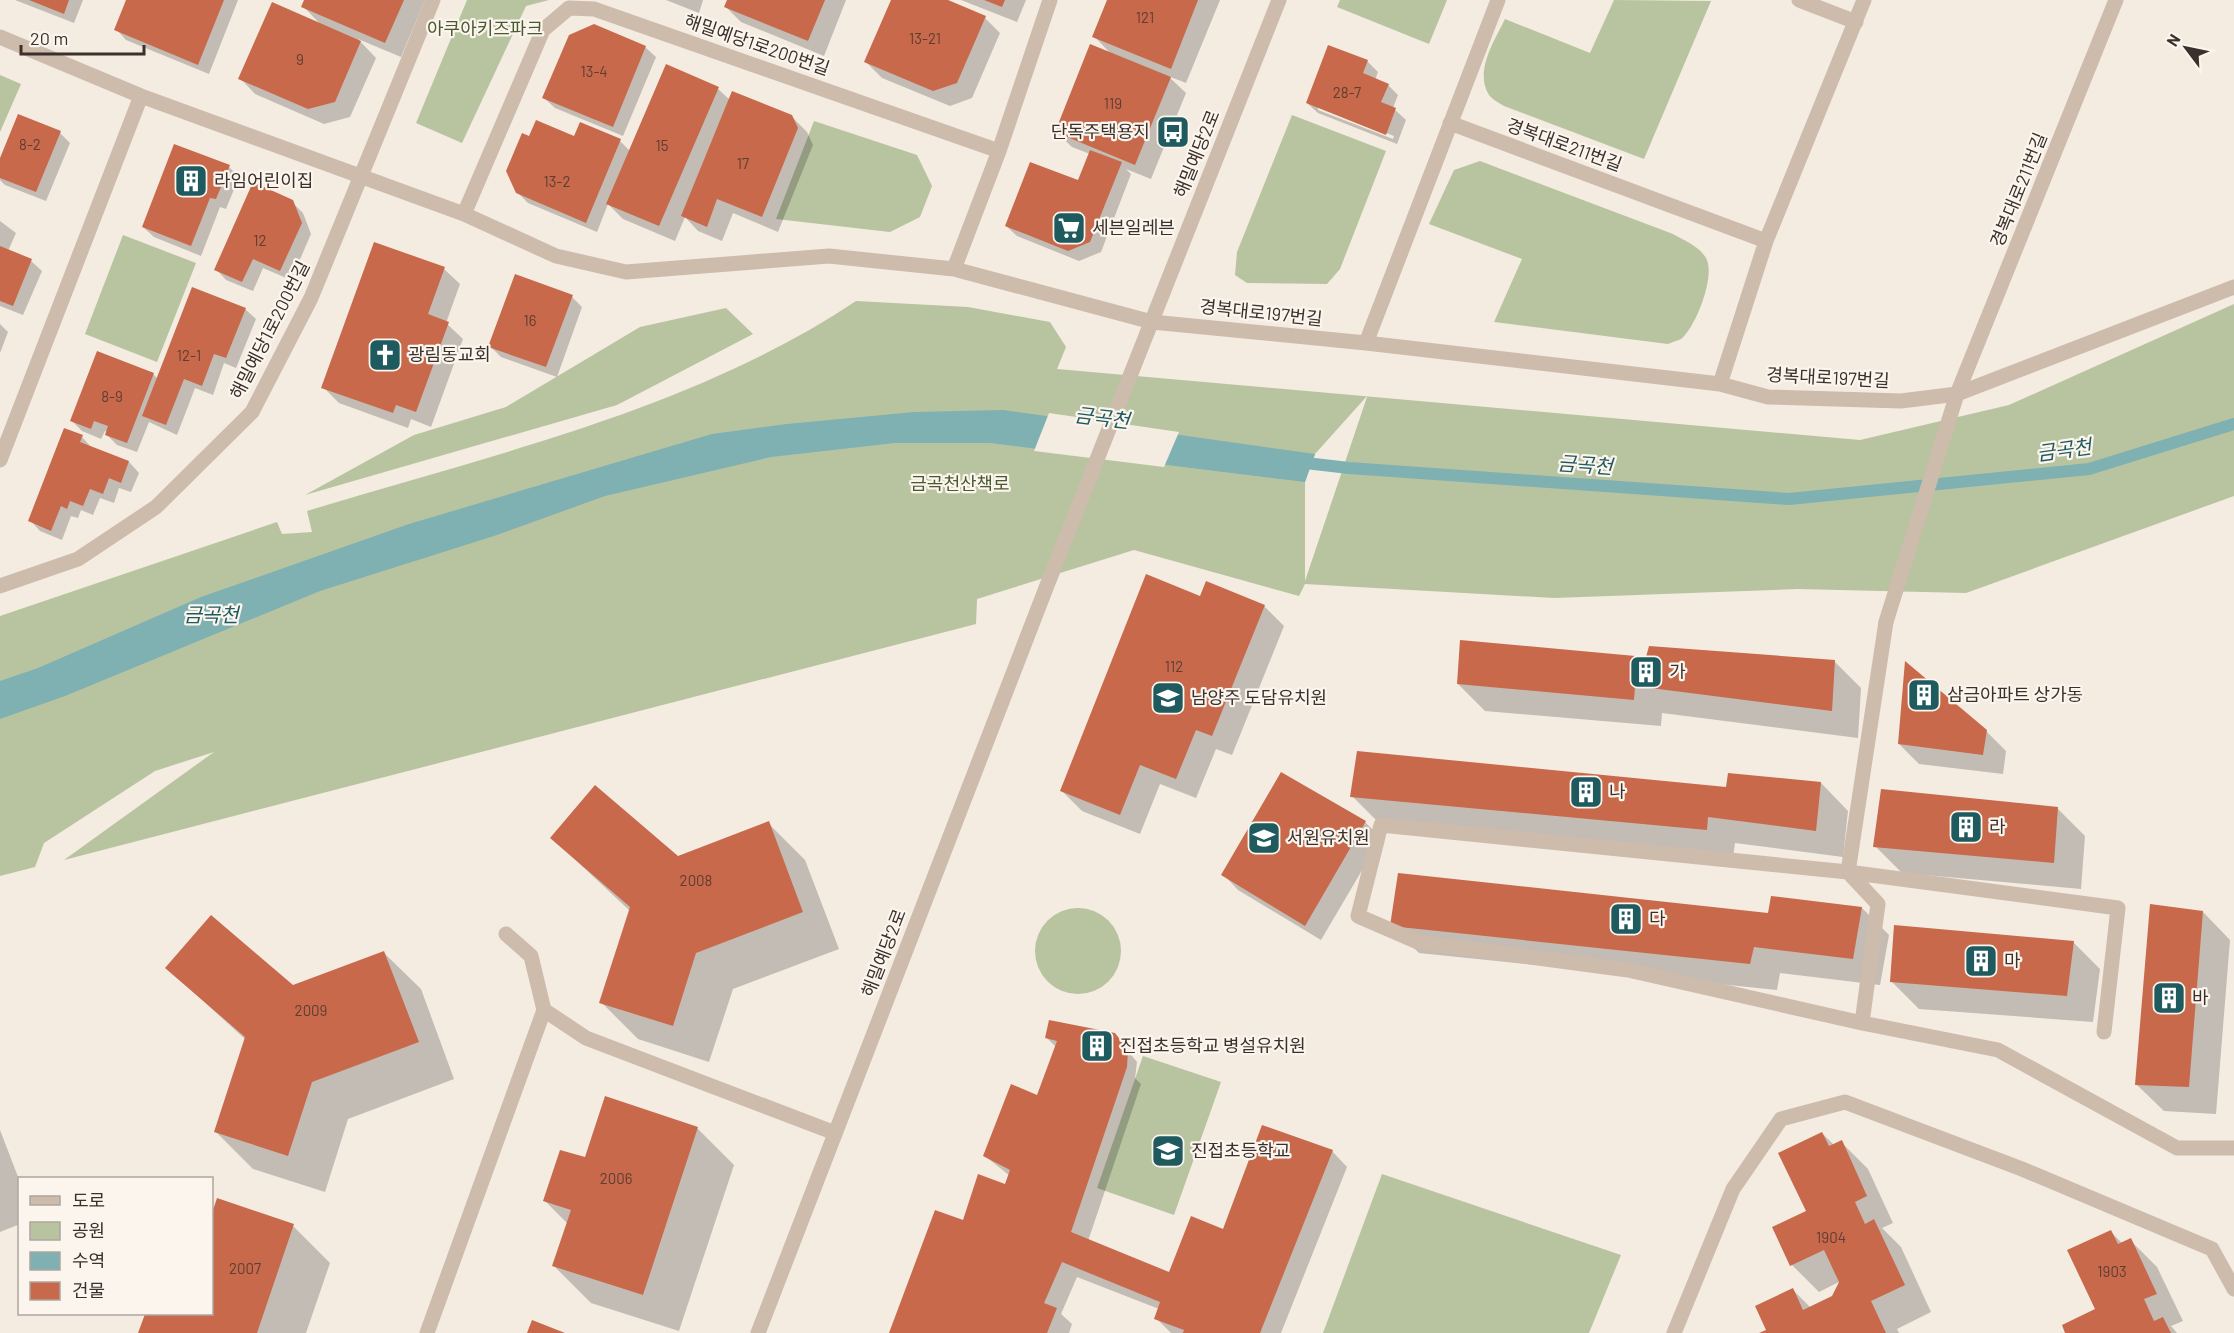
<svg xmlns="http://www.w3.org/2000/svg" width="2234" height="1333" viewBox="0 0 2234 1333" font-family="Barlow,'Noto Sans KR',sans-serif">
	<rect width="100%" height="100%" fill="#f4ebe1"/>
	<path fill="#b8c4a0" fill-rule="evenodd" d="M467,0H549L526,6L462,143L416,123Z
		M1340,0H1447L1429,44L1337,7Z
		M1614,0L1711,1L1644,159L1504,106C1499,103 1492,99 1489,95C1474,71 1495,40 1505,19L1590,53Z
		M0,75L21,84L0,132Z
		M1292,115L1386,151L1340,269L1327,284L1247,283L1235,275L1237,252Z
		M814,121L917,155L932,186L920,217L890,232L776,219Z
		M1480,161L1673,234C1685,241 1699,246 1706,258C1716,275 1696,327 1681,339C1677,341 1672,342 1668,344L1494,322L1522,259L1429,224L1454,170Z
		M123,235L196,263L157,362L85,334Z
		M856,301L968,307L1050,322L1066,347L1057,369L1860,440L2009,405L2234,304V496L1966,593L1797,589L1554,598L1305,584L1299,596L1134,550L977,599L976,624L64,860L214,752L155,771L44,843L35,867L0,876V616L277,522L282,534L312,532L307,511C493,454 693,410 856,301ZM1367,396V397L1305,581V482L1315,454Z
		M726,308L753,334L617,405L305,495L414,435L506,407L640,327Z
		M1035 951a43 43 0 1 1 86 0a43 43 0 1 1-86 0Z
		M1143,1056L1221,1082L1174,1215L1097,1188Z
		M1382,1174L1621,1255L1589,1333H1323Z"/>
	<path fill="#7fb0b2" d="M1003,410L1315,454L1305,482L990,443H895L771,457L605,496L494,536L320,591L65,696L0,719V681L38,668L201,597L409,524L712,434L787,424L914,412Z"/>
	<path fill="#f4ebe1" d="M1049,413L1179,432L1164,467L1034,451Z"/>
	<path fill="#0003" fill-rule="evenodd" d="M15,0H83L74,23Z
		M128,0H238L209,74L126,40L116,29Z
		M305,0H425L401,57L358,39L376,58L350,117L324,124L255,94L240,78L321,25L303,6Z
		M666,0H703L699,13Z
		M728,0H846L824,56L741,22L726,7Z
		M892,0H944L985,18L1000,33L972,98L950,106L882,78L866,62Z
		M961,0H1026L1017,22Z
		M1109,0H1220L1186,83L1168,76L1186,93L1151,179L1126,169L1131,174L1101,252L1079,261L1017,236L1006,226L1078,182L1090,154L1072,147L1056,132L1111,54L1094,36Z
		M645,47L656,57L623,136L555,108L544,98Z
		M1367,61L1378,72L1375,80L1388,85L1398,95L1393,108L1406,120L1397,144L1318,113L1307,103ZM1318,106L1394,136L1393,139L1318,110Z
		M718,89L730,100L791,116L807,132L813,145L778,232L733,213L722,241L698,231L685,217L675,241L623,219L608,204L597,232L528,203L517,192L530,138H575L581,124L620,141L630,151Z
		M60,133L70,143L46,201L5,185L0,180V162Z
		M229,167L239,177L226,209L220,207L201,256L154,237L143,227Z
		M292,202L303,213L311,234L291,280L263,268L253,291L226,280L216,269Z
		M0,221L16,233L8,251L31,261L42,271L23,315L0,306Z
		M444,269L460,284L446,323L463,339L431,427L411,419L408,428L339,403L323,387Z
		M572,297L582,307L557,377L501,357L490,346Z
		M245,309L256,319L236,368L224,363L213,395L195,388L177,435L149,422L137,452L117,445L107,435L108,432L105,431L101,439L82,431L72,421L153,374L158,379Z
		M0,324L8,332L0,353Z
		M82,437L92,448L129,462L139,473L131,492L119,488L114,503L100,498L93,515L81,510L78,518L71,516L62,540L40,531L30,520Z
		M1201,598L1264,606L1284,626L1232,755L1216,749L1196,798L1160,784L1140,834L1082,811L1062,791Z
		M1647,659L1834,661L1861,688L1858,738L1662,713L1661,726L1485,711L1458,684Z
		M1986,731L2006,751L2003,774L1919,764L1899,744Z
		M1281,774L1365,822L1381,838L1321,940L1238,890L1223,874Z
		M1821,783L1848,811L1843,857L1735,843L1733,857L1379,823L1352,796L1728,789Z
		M2058,809L2085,836L2081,889L1902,873L1875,846Z
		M768,823L805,860L839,949L733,989L709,1062L638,1039L601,1002L630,911L552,838L678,857Z
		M1862,908L1889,935L1880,985L1780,973L1777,990L1419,953L1391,925L1769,914Z
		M2203,912L2230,940L2216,1114L2164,1111L2136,1084Z
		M2073,942L2100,969L2093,1022L1919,1009L1892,982Z
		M384,953L421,989L454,1079L348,1119L325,1192L253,1169L216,1132L246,1040L167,968L293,987Z
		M1114,1034L1137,1062L1135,1078L1141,1084L1088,1241L1170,1274L1332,1151L1347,1167L1281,1333H1171L1156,1318L1159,1309L1077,1277L1061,1314L1072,1324L1069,1333H891L964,1222L1006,1186L1010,1176L985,1156L1038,1097L1056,1047L1046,1037Z
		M697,1128L734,1165L679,1331L591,1303L554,1266L568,1224L545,1201L586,1159Z
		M0,1130L20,1182V1224L0,1232Z
		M1822,1133L1834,1145L1841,1142L1868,1169L1893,1223L1882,1228L1901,1247L1931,1312L1897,1329L1899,1333H1762L1768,1331L1793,1290L1811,1308L1833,1298L1841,1281L1819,1292L1792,1265L1808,1212Z
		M217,1200L293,1226L330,1263L306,1333H140L146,1314H212V1218Z
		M2111,1232L2123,1244L2130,1240L2157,1267L2183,1321L2171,1326L2177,1333H2067L2097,1310Z"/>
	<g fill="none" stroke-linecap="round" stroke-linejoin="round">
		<path stroke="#7fb0b2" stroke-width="12" d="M1297,462L1349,468L1789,499L2089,469L2234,424"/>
	</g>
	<path fill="#c8694b" d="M29,0H69L64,14Z
		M126,0H224L198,65L114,30Z
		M304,0H404L385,43L301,7Z
		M727,0H825L808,41L724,7Z
		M891,0H948L986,16L957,83L933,91L864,62Z
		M984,0H1005L1002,7Z
		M1107,0H1198L1171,69L1092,37Z
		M272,2L361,41L335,102L308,109L238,79Z
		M594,24L646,46L613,127L542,98L569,35Z
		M1090,44L1171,77L1135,165L1055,132Z
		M1328,45L1368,60L1363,73L1389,84L1381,102L1396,108L1386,135L1306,103Z
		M666,64L719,87L659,226L606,204Z
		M732,91L792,115L798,128L762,217L717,199L707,227L681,216Z
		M18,114L61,131L36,192L0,178V158Z
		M536,120L574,136L580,122L621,139L586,223L516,193L506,171L522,133L529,136Z
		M174,144L230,165L216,199L210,198L191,246L142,227Z
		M1090,150L1122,162L1090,242L1068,251L1005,226L1030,162L1078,180Z
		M253,182L293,200L302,223L280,271L253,259L242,282L214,270Z
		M374,242L445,267L428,314L449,322L416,412L396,405L393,413L321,388Z
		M0,246L32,259L13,306L0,301Z
		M515,274L573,295L546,367L488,347Z
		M192,287L246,308L226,358L214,354L202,386L184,379L166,425L142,416Z
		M97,351L154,373L127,443L105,435L108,426L94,421L91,429L70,421Z
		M64,428L83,435L80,442L129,461L121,483L109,478L103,494L90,489L83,506L70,501L67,509L61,506L51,531L28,521Z
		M1146,574L1200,596L1206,581L1265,605L1212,736L1196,730L1176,779L1140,765L1120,815L1060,791Z
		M1460,640L1646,657L1649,646L1835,660L1832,711L1635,686L1634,700L1457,684Z
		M1905,661L1987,730L1983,755L1898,744Z
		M1357,751L1726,787L1728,773L1821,782L1816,831L1708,817L1707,830L1350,797Z
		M1281,772L1366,821L1305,926L1221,875Z
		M595,785L678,856L769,821L803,912L696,953L673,1026L599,1003L630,907L550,838Z
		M1881,789L2058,807L2054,863L1873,847Z
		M1398,873L1768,913L1771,896L1862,907L1853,959L1754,947L1750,964L1390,926Z
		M2150,904L2203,911L2189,1087L2135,1085Z
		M211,915L293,985L384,951L419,1042L312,1082L288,1156L214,1132L245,1037L165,968Z
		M1894,925L2074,941L2067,996L1890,982Z
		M1049,1020L1115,1033L1128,1050L1127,1067L1071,1232L1169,1272L1191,1216L1223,1229L1262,1125L1333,1150L1260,1333H1183L1184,1330L1154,1319L1160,1302L1062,1262L1044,1303L1057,1308L1047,1333H889L935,1210L963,1220L978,1174L1005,1184L1010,1170L983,1156L1011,1084L1037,1095L1057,1041L1045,1038Z
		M605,1096L698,1127L643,1295L552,1266L571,1210L543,1201L560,1150L585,1157Z
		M1822,1132L1829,1146L1842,1140L1867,1196L1855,1202L1865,1224L1874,1219L1905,1285L1871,1301L1886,1333H1759L1766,1330L1755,1306L1793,1288L1803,1310L1832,1296L1839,1282L1824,1250L1790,1266L1772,1227L1806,1211L1778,1153Z
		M217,1198L294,1224L257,1333H138L145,1314H212V1213Z
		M2111,1230L2118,1244L2131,1238L2157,1294L2144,1299L2154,1321L2163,1317L2171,1333H2065L2062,1325L2095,1309L2067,1250Z
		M532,1320L565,1333H527Z"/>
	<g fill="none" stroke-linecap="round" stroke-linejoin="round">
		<path stroke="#cdbbac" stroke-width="15" d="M506,934L531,956L544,1010L586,1038L835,1133
			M1862,1023L1878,904L1848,872L1886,622
			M2104,1032L2118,908L1848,872L1381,825L1358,916L1418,942L1628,970L1862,1023L1998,1050L2177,1148H2234
			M427,1333L544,1010
			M1674,1333L1733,1189L1781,1119L1845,1102L2022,1169L2212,1249L2234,1289"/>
		<path stroke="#cdbbac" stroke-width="15" d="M1799,0L1856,22
			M0,37L141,96L464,214L556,256L626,272L829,256L954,269L1152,322L1366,343L1720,384L1768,397L1901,401L1957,394L2234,287
			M1450,123L1766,241
			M999,151L1050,0
			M464,214L543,30L569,8L594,9L999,151L954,269
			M1366,343L1498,0
			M1720,384L1766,241L1864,0
			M0,460L141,96
			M0,586L78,559L156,507L252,412L311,298L433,0
			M1886,622L1957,394L2116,0"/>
		<path stroke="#cdbbac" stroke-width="15" d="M758,1333L1046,588L1279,0"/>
	</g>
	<defs>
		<g id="bus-square" transform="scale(1.725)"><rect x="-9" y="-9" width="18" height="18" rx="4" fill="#1f5a5e" stroke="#fbf5ee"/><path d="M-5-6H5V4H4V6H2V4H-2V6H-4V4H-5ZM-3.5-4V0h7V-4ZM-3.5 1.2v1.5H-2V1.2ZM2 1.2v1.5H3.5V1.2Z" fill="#fff"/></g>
		<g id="building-square" transform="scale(1.725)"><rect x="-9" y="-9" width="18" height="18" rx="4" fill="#1f5a5e" stroke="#fbf5ee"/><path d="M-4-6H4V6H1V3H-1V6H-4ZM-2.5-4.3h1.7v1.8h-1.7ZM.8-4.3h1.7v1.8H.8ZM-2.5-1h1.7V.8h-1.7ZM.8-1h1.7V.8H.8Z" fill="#fff"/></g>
		<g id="supermarket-square" transform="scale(1.725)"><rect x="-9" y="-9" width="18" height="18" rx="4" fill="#1f5a5e" stroke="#fbf5ee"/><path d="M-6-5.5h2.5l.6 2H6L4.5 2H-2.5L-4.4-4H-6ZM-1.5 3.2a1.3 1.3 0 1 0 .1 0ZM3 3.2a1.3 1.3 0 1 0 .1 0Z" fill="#fff"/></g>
		<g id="church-square" transform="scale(1.725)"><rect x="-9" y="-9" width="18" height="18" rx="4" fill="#1f5a5e" stroke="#fbf5ee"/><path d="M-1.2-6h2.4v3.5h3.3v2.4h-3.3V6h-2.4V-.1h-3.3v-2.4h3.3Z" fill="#fff"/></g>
		<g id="school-square" transform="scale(1.725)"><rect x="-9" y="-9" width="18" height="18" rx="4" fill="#1f5a5e" stroke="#fbf5ee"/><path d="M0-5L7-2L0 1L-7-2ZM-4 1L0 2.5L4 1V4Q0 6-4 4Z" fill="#fff"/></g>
	</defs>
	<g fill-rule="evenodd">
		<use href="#bus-square" x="1173" y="132"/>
		<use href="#building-square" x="191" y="181"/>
		<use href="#supermarket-square" x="1069" y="228"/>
		<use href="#church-square" x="385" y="355"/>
		<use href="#building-square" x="1646" y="672"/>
		<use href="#building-square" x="1924" y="695"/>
		<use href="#school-square" x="1168" y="698"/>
		<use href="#building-square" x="1586" y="792"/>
		<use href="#building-square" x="1966" y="827"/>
		<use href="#school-square" x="1264" y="838"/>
		<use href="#building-square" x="1626" y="919"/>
		<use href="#building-square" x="1981" y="961"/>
		<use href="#building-square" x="2169" y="998"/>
		<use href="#building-square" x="1097" y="1046"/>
		<use href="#school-square" x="1168" y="1151"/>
	</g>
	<g text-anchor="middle" stroke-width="4.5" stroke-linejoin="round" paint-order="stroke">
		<g font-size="15" fill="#5e3e33">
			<text x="1145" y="23">121</text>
			<text x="925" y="44">13-21</text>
			<text x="300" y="65">9</text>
			<text x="594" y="77">13-4</text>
			<text x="1347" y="98">28-7</text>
			<text x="1113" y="109">119</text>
			<text x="30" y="150">8-2</text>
			<text x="662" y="151">15</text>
			<text x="743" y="169">17</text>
			<text x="557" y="187">13-2</text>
			<text x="260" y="246">12</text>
			<text x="530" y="326">16</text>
			<text x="189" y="361">12-1</text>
			<text x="112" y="402">8-9</text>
			<text x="1174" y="672">112</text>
			<text x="696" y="886">2008</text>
			<text x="311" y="1016">2009</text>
			<text x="616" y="1184">2006</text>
			<text x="1831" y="1243">1904</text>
			<text x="245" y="1274">2007</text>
			<text x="2112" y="1277">1903</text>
		</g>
		<g font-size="18" fill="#4a5a2e" stroke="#fbf5ee">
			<text x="485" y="35">아쿠아키즈파크</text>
			<text x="960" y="490">금곡천산책로</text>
		</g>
		<g font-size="18" fill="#3b302b" stroke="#fbf5ee">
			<text transform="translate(757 45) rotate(19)" y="6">해밀예당1로200번길</text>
			<text transform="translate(1564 145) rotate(20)" y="6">경복대로211번길</text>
			<text transform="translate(1197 154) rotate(-68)" y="6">해밀예당2로</text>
			<text transform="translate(2019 190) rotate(-68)" y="6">경복대로211번길</text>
			<text transform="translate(1261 313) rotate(6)" y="6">경복대로197번길</text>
			<text transform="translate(270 330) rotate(-63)" y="6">해밀예당1로200번길</text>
			<text transform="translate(1828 378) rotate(3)" y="6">경복대로197번길</text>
			<text transform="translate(884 953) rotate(-69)" y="6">해밀예당2로</text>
		</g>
		<g font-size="18" fill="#3b302b" stroke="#fbf5ee" text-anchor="start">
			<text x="1150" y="138" text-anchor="end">단독주택용지</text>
			<text x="214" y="187">라임어린이집</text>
			<text x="1092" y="234">세븐일레븐</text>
			<text x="408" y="361">광림동교회</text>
			<text x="1669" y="678">가</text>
			<text x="1947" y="701">삼금아파트 상가동</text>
			<text x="1191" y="704">남양주 도담유치원</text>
			<text x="1609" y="798">나</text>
			<text x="1989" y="833">라</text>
			<text x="1287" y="844">서원유치원</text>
			<text x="1649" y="925">다</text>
			<text x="2004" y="967">마</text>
			<text x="2192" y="1004">바</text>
			<text x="1120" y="1052">진접초등학교 병설유치원</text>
			<text x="1191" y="1157">진접초등학교</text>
		</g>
		<g font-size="20" font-style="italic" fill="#1f5a5e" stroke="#fbf5ee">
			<text transform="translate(1102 418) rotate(7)" y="7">금곡천</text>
			<text transform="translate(2064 450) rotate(-8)" y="7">금곡천</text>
			<text transform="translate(1585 465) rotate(4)" y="7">금곡천</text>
			<text x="211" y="622">금곡천</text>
		</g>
	</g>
	<rect x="18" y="1177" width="195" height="138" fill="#fbf5ee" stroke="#aea6a0" stroke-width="1.5"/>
	<rect x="30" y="1196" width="30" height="9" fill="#cdbbac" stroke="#aea6a0" stroke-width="1.5"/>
	<text x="72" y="1207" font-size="18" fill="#3b302b">도로</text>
	<rect x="30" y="1222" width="30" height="18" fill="#b8c4a0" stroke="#aea6a0" stroke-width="1.5"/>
	<text x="72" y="1237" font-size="18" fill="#3b302b">공원</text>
	<rect x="30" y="1252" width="30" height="18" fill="#7fb0b2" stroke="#aea6a0" stroke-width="1.5"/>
	<text x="72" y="1267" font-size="18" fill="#3b302b">수역</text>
	<rect x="30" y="1282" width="30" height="18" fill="#c8694b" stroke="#aea6a0" stroke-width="1.5"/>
	<text x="72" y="1297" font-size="18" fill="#3b302b">건물</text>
	<g transform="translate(2186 48) rotate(302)" stroke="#fbf5ee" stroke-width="4.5" paint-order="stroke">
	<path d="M0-4.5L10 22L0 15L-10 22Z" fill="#3b302b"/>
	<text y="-9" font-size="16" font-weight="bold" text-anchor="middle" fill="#3b302b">N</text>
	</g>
	<path d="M21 45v9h123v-9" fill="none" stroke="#3b302b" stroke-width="3"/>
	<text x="30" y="45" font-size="18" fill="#3b302b" stroke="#fbf5ee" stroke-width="4.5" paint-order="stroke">20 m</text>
</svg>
